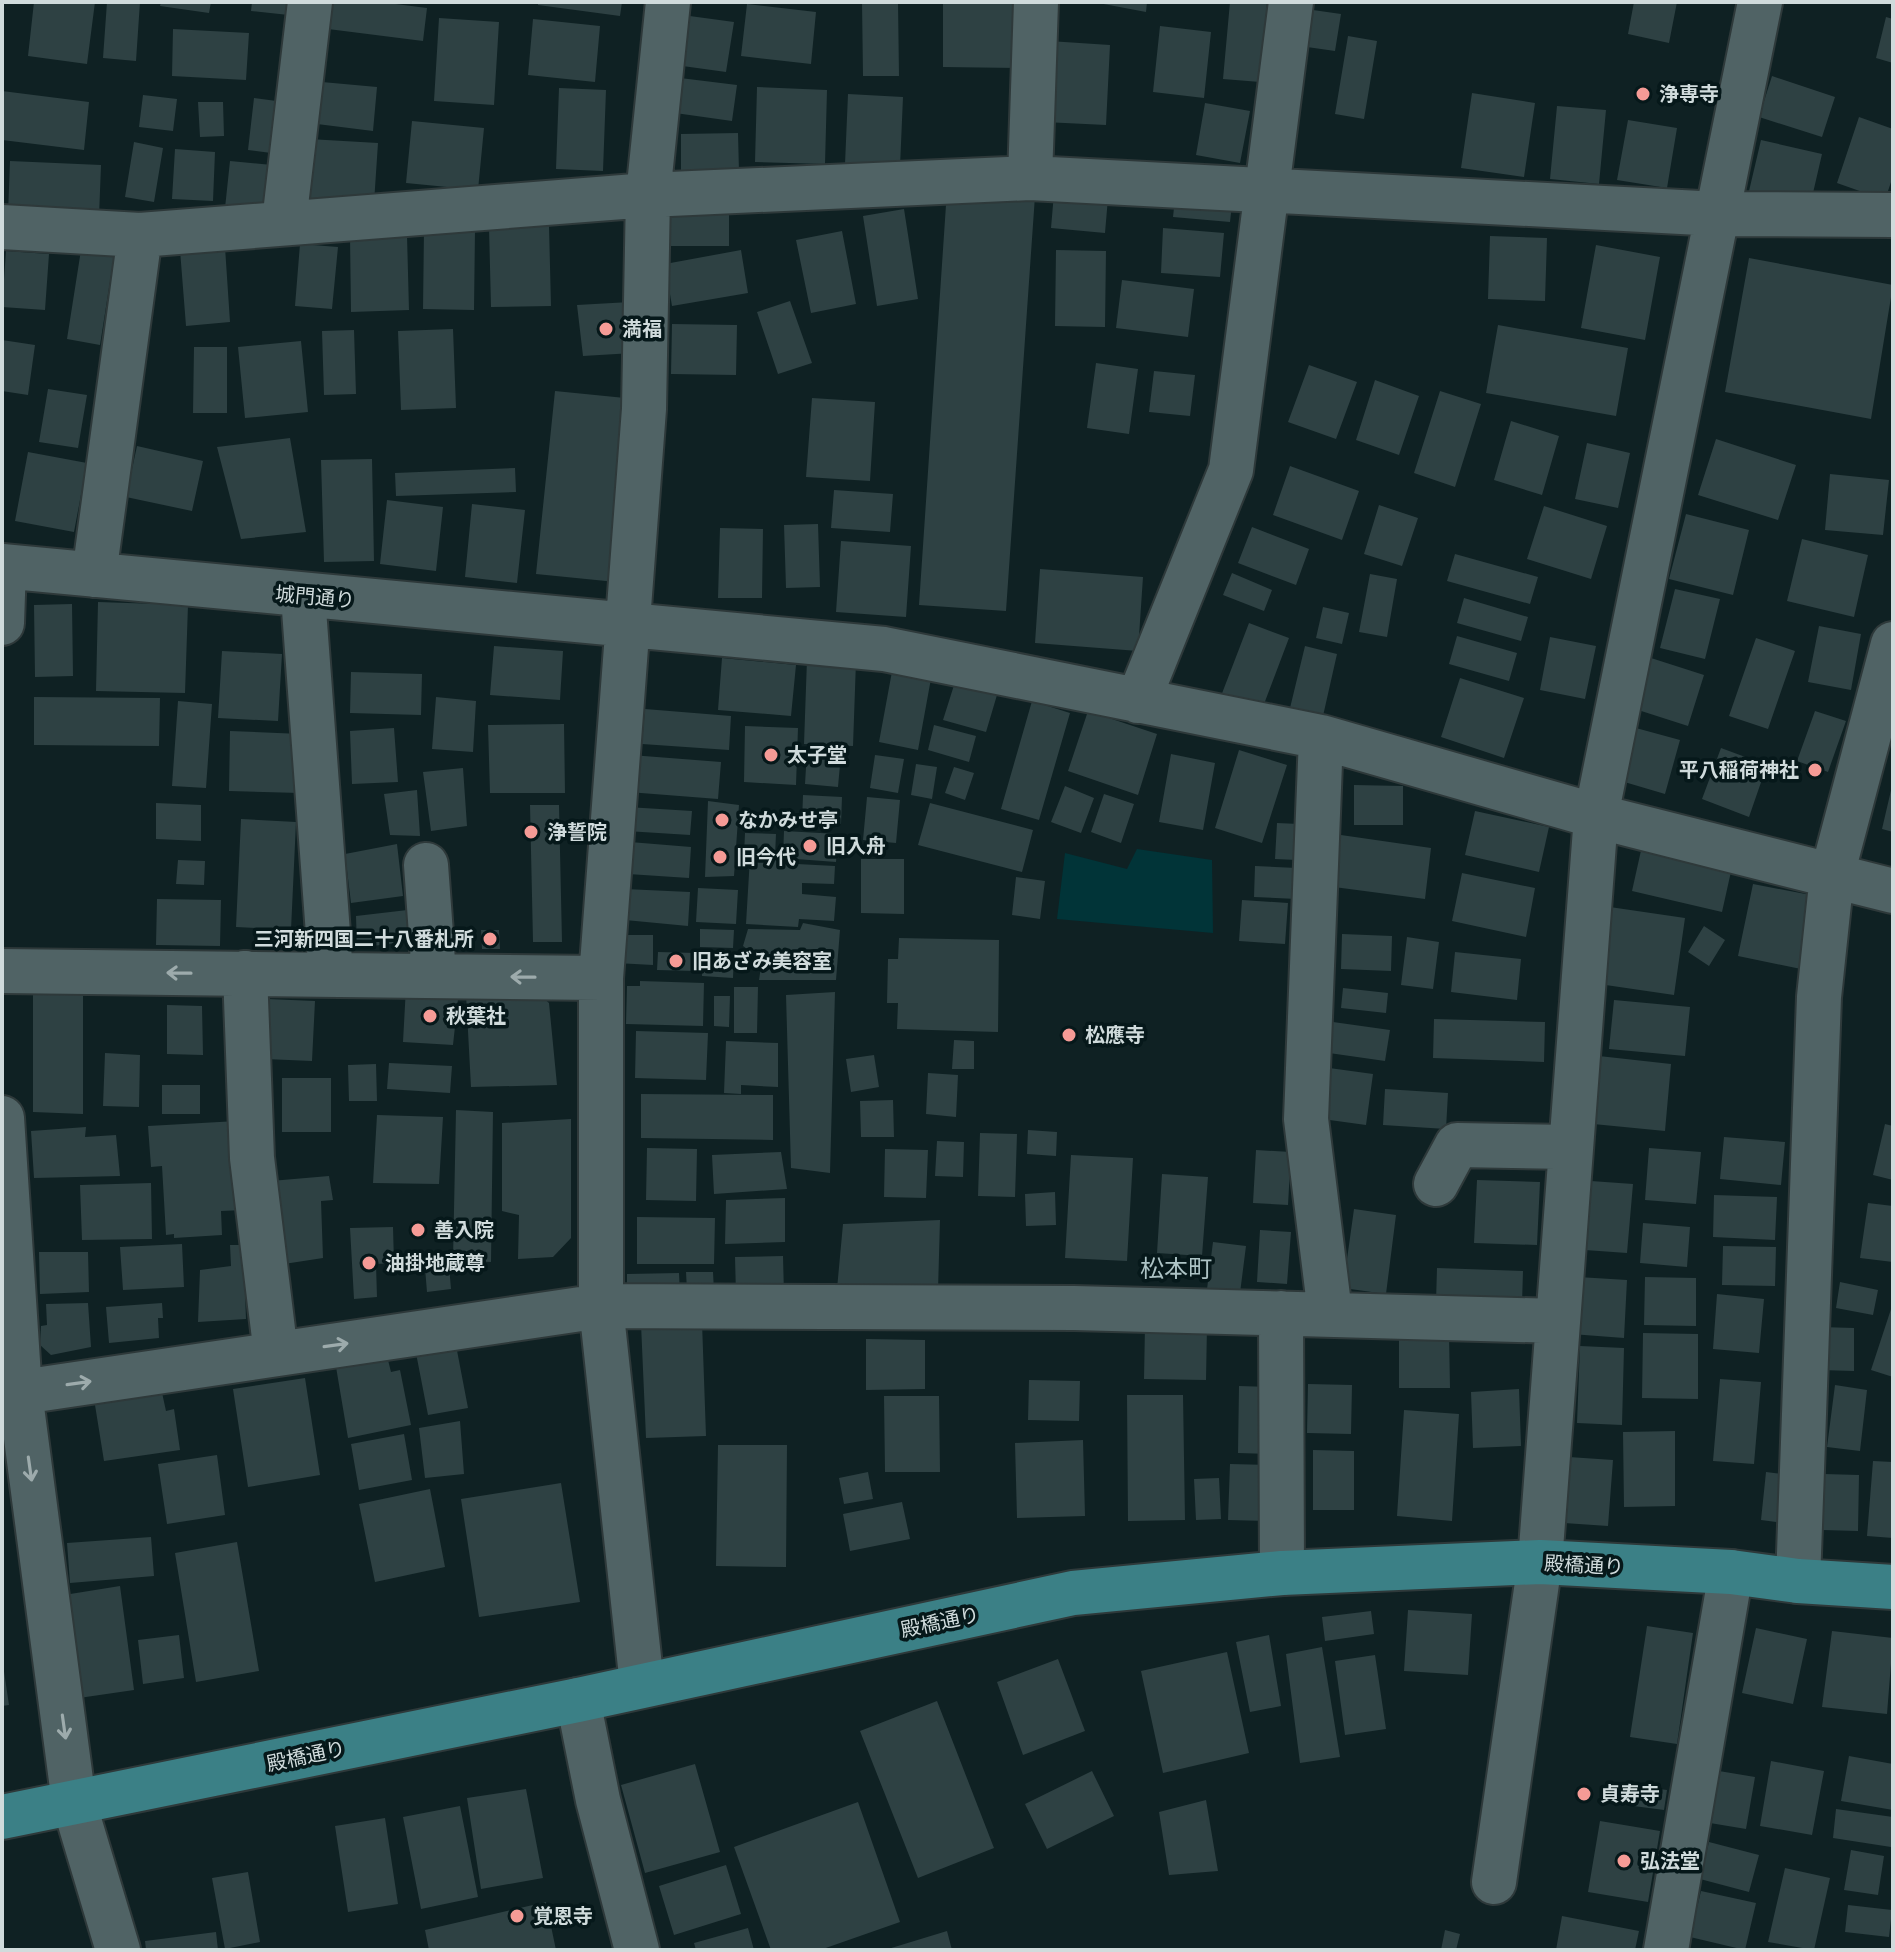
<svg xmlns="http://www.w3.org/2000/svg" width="1895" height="1952" viewBox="0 0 1895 1952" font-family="Quicksand,'Noto Sans JP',sans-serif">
	<rect width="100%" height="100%" fill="#0f2123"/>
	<path fill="#013438" d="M1137,849L1212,860L1213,933L1057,919L1065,853L1127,869Z"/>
	<path fill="#2e4143" d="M34,2H95L87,64L28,56Z
		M107,2H140L136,61L103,58Z
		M161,2H211L209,13L160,6Z
		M252,2H299L298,16L251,11Z
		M332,2H380L427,8L423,41L328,29Z
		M538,2H622L620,16L538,5Z
		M862,2H898L899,76H863Z
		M943,2H1018V68L943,67Z
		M1093,2H1147L1146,12Z
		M1230,2H1267L1260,82L1223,79Z
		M1634,2H1677L1669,43L1628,34Z
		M747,4L816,12L811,64L741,56Z
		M1306,9L1341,14L1335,51L1300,46Z
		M675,14L734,22L726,72L668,64Z
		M1886,17L1893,19V63L1876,58Z
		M439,18L499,22L494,105L434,101Z
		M533,19L600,26L595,82L528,75Z
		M1160,26L1211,32L1204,98L1153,92Z
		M173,29L249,33L246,80L172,76Z
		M1348,36L1377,41L1364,119L1335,114Z
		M1049,41L1110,45L1106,125L1044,122Z
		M1772,76L1835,97L1822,137L1759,117Z
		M672,77L737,85L732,121L668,112Z
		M322,82L377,87L373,131L317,124Z
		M757,87L827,90L825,164L755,162Z
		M559,88L606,90L603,171L556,169Z
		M2,91L89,102L84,150L2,140Z
		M1472,93L1535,103L1524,177L1461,168Z
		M848,94L903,97L900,167L845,164Z
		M143,95L177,99L173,131L139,127Z
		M254,98L284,102L279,154L248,150Z
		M198,102H223L224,136L200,137Z
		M1205,103L1250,111L1240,163L1196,155Z
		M1557,106L1606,110L1599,184L1550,179Z
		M1859,117L1893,129V176L1885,200L1837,183Z
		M1628,120L1677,128L1667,188L1617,180Z
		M412,121L484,128L478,190L406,183Z
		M738,133L739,172L681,173V134Z
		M309,139L378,143L374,203L306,199Z
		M1761,140L1822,154L1810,206L1749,191Z
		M134,142L163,148L154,202L125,197Z
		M175,149L215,152L213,201L172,199Z
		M10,161L101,165L99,217L8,214Z
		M230,161L272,165L267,212L225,208Z
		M1176,189L1233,195L1230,222L1173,217Z
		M947,190L1035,196L1006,611L919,605Z
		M1054,193L1108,198L1105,233L1051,228Z
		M668,206H729V246H668Z
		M904,209L918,299L877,306L863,216Z
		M549,226L551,306L491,307L489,227Z
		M1163,228L1224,233L1220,277L1161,273Z
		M424,229L475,230L474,310L423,309Z
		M842,231L856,304L811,313L796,240Z
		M407,235L409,310L351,312L350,236Z
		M1490,236L1547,238L1545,301L1488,299Z
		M300,244L338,247L332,309L295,306Z
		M1596,245L1660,257L1645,340L1581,328Z
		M225,247L230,322L186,326L180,250Z
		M81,250L114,256L100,345L67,339Z
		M741,250L748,293L672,306L665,264Z
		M1056,250L1106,251L1105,327L1055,326Z
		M6,251L49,254L45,310L2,307Z
		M1749,258L1893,285L1871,419L1725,392Z
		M1122,280L1194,289L1188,337L1116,328Z
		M790,301L812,363L778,374L757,312Z
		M630,302L633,353L583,356L577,305Z
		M672,324L737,325L736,375L671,374Z
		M1498,325L1628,348L1616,416L1486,393Z
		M453,329L456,408L401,410L398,331Z
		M354,330L356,394L324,395L322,331Z
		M2,340L35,345L28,395L2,391Z
		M301,341L308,412L245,418L238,347Z
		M194,347H227V413H193Z
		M1096,363L1138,369L1129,434L1087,428Z
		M1309,365L1357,382L1336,439L1288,422Z
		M1154,371L1195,375L1190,416L1149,412Z
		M1375,380L1419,396L1399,455L1356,440Z
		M48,389L87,395L78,448L39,442Z
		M555,391L635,399L616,582L536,574Z
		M1440,391L1481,404L1455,487L1414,473Z
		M812,398L875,402L870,481L806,477Z
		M1511,421L1559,436L1542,495L1494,480Z
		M290,438L306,532L241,539L217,447Z
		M1716,439L1796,465L1778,520L1698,495Z
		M1587,443L1630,453L1618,508L1575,499Z
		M137,446L203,461L192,511L126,497Z
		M28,452L87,463L74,532L15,521Z
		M372,459L374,561L324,562L321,460Z
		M1290,466L1359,491L1342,540L1273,515Z
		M515,468L516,492L396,496L395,473Z
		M1830,474L1889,480L1883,535L1825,530Z
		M834,490L893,494L890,532L831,528Z
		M387,500L443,507L436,571L380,564Z
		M472,504L525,510L517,583L465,577Z
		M1379,505L1418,518L1402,566L1364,554Z
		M1544,506L1607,526L1591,579L1527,559Z
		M1686,514L1749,530L1733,595L1669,579Z
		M818,524L820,587L786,588L784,525Z
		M1252,527L1309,549L1296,585L1238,563Z
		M720,528L763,529L762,598H718Z
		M1802,539L1868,555L1854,617L1787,601Z
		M841,541L911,546L906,617L836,612Z
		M1455,554L1538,577L1530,604L1447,581Z
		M1040,569L1143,577L1138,651L1035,643Z
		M1232,573L1272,590L1264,611L1223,595Z
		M1370,574L1397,579L1387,637L1359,632Z
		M1675,589L1720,599L1705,659L1660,648Z
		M1464,598L1528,617L1521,641L1457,623Z
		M98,602L188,605L185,693L96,691Z
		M72,604L73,676L35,677L34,605Z
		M1323,607L1349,613L1342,644L1316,638Z
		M1249,623L1289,638L1261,712L1221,696Z
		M1819,626L1861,634L1851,690L1808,682Z
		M1457,636L1517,653L1509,681L1449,664Z
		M1550,637L1596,646L1585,699L1540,690Z
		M1756,638L1795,651L1768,729L1729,716Z
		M494,646L563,651L560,700L490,695Z
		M1305,646L1337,654L1323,716L1290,708Z
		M222,651L282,654L278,721L218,718Z
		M722,658L796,665L791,716L718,710Z
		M1651,658L1704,675L1688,726L1635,709Z
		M807,659L856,661L853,746L804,744Z
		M893,666L932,673L918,750L879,742Z
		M351,672L422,674L421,715L350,713Z
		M1460,678L1524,698L1504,758L1441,737Z
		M955,682L997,695L986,732L943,720Z
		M34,697L160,698L159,746L34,745Z
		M436,697L476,701L473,752L432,749Z
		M178,701L212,704L206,788L172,786Z
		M1032,701L1070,713L1039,820L1001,809Z
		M645,709L731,716L729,750L642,744Z
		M1088,711L1157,734L1138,795L1068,771Z
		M1815,711L1846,721L1828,772L1797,761Z
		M564,724L565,793H490L488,725Z
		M934,725L976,736L969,762L928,750Z
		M745,726L798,728L796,785L744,782Z
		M394,728L398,782L352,784L350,731Z
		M1636,728L1680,740L1665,794L1621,781Z
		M230,731L301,734L300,793L229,791Z
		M1721,748L1767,765L1749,817L1702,799Z
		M1239,750L1287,765L1262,843L1215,828Z
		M807,751L841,754L838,787L805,784Z
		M1171,754L1215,763L1203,830L1159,822Z
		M631,755L721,762L718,799L628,792Z
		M875,755L904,759L898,793L870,788Z
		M916,764L937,767L932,799L911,795Z
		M954,767L974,773L965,800L945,793Z
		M463,768L467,826L431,831L423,772Z
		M1354,785L1403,786V825H1354Z
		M1065,786L1094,798L1081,833L1051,822Z
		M1892,786H1893V832L1882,829Z
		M417,790L420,836L390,835L384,794Z
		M1104,794L1134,804L1121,843L1091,832Z
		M803,795L842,797L841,824L802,822Z
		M867,797L900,800L896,843L863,840Z
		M708,801L739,805L734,876L705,877Z
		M156,803L201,805V841L156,839Z
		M930,803L1033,830L1022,872L918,845Z
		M530,805H559L562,942H533Z
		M627,807L692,811L690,835L626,831Z
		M1475,811L1549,827L1539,872L1465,855Z
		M241,819L296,822L291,930L236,927Z
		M1277,823L1299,824L1297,860L1275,859Z
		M784,831L838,834L836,862L783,858Z
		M745,833L776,834L775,856L744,855Z
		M1341,835L1431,848L1425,899L1334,887Z
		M1644,837L1734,858L1722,912L1632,891Z
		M630,842L691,847L689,878L628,874Z
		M397,844L403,896L351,903L345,854Z
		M750,857L778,859V863L835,866L834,884L802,883V894L836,897L834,921L799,919L798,927L746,924Z
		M861,859H904V914L861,913Z
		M178,860L205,861L204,885L176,884Z
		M1255,866L1297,868V899L1254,897Z
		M1462,873L1535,888L1526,937L1452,921Z
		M1016,877L1045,881L1040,919L1012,915Z
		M1753,884L1816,896L1801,969L1738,956Z
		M698,888L738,890L736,924L696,922Z
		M625,889L690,892L688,926L625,920Z
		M157,899L221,900L220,946L156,945Z
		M1242,900L1288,903L1285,944L1239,941Z
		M1603,906L1685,918L1674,995L1592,983Z
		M416,909L420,940L357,948L356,916Z
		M803,923L840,930L836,980H759L762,960L743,946L748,929L800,930Z
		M1704,926L1725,940L1709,966L1688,952Z
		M700,929L734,930L733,948L700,947Z
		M481,930H499L500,949H482Z
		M1342,934L1392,936L1391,971L1341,969Z
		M616,935H653V965L616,963Z
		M1407,937L1439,942L1433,989L1401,985Z
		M899,938L999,940L998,1032L897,1029L898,1003H887L888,959H898Z
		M703,951L734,953L733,978L702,976Z
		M658,952L696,953L695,971L657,970Z
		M1455,952L1521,959L1517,1000L1451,992Z
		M640,981L704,983L703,1026L626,1024L627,986H640Z
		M83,984V1114L33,1112V989Z
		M406,987L459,990L453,1045L403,1042Z
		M734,987H758L757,1033H734Z
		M1343,988L1388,993L1386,1013L1341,1008Z
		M534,990L549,1003L557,1085L471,1087L466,994Z
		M835,992L830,1173L791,1168L786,995Z
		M714,996H730L729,1027L714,1026Z
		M268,999L315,1001L312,1061L265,1059Z
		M1614,1000L1690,1007L1685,1056L1609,1049Z
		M167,1005L202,1006L203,1055L167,1054Z
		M1434,1019L1545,1022L1544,1062L1433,1058Z
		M1333,1022L1390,1030L1385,1061L1329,1053Z
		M636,1031L708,1033L706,1080L635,1078Z
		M954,1040L974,1041V1069H952Z
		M726,1041L778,1043V1087L741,1085V1094L724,1093Z
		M105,1053L140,1055L139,1107L103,1106Z
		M874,1055L879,1087L851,1092L846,1059Z
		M1590,1055L1671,1064L1665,1131L1583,1123Z
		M389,1063L452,1066L450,1093L387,1089Z
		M376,1064L377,1101H349L348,1065Z
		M1322,1067L1373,1074L1366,1125L1315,1118Z
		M928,1073L958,1075L956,1117L926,1114Z
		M282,1078H331V1132H282Z
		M162,1085H200V1114H162Z
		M1385,1089L1448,1093L1446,1129L1383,1125Z
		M641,1094L773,1095V1140L641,1138Z
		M893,1100L894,1137H861L860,1101Z
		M456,1110L493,1112L491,1262L453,1260Z
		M377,1115L443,1117L439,1184L373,1183Z
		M571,1119V1238L553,1257L518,1259L519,1215L502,1211V1123Z
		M237,1121L243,1210L221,1211L222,1235L174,1238V1234L166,1235L162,1166L151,1167L148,1126Z
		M1885,1124L1893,1126V1180L1873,1175Z
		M86,1127L85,1137L116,1135L120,1176L34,1178L31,1131Z
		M1028,1130L1057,1132L1056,1156L1027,1154Z
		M980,1133L1017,1134L1015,1197L978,1196Z
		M1724,1137L1785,1142L1781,1185L1720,1179Z
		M937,1141L964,1142L963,1177L935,1176Z
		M647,1148L697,1149L696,1201L646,1200Z
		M1649,1148L1701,1152L1696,1204L1645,1200Z
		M885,1149L928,1150L926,1198L884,1197Z
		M1256,1150L1291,1152L1288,1205L1253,1203Z
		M781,1152L787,1189L714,1194L712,1155Z
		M1071,1155L1133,1158L1127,1261L1065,1258Z
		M1162,1174L1208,1177L1202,1256L1157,1253Z
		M329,1176L333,1200L321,1201L323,1258L271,1266L259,1182Z
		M1477,1180L1540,1182L1537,1245L1474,1243Z
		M1577,1180L1633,1184L1627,1253L1571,1249Z
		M151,1183L152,1239L82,1240L80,1185Z
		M1055,1192L1056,1225L1026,1226L1025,1194Z
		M1714,1195L1777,1197L1775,1240L1713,1237Z
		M785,1198V1242L725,1244L726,1200Z
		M1868,1203L1893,1206V1262L1860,1258Z
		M1354,1209L1396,1215L1386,1294L1343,1288Z
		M637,1217L715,1218L714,1264H637Z
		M940,1220L938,1291L837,1289L843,1224Z
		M1643,1223L1690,1227L1687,1267L1640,1263Z
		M393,1227L394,1263L376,1264L377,1297L354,1299L350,1228Z
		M1260,1230L1291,1232L1287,1284L1257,1282Z
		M1213,1242L1246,1246L1239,1301L1206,1297Z
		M182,1244L184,1287L123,1290L120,1247Z
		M230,1245H247L250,1291L245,1292L246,1319L198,1322L200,1270L231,1266Z
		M1723,1246L1776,1247L1775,1286L1722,1285Z
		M39,1252H88L89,1292L40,1294Z
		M448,1254L451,1289L427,1292L424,1256Z
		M783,1256L784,1294L736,1295L735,1257Z
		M1437,1268L1523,1271L1522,1304L1436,1302Z
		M686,1272H713L714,1291H687Z
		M679,1273L680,1294L627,1295V1274Z
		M1562,1276L1627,1280L1624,1338L1558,1333Z
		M1645,1277L1696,1278V1326L1644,1325Z
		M1840,1282L1878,1290L1873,1315L1836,1308Z
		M1717,1294L1764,1299L1759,1353L1713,1349Z
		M88,1303L91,1347L51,1355L40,1345L41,1326L47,1325L46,1304Z
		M162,1303L163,1318H158L159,1338L109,1343L106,1307Z
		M1892,1306H1893V1377L1871,1370Z
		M702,1322L706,1436L646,1438L641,1324Z
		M1145,1325L1207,1326L1206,1380L1144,1379Z
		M1821,1327L1854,1328V1371L1820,1370Z
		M1449,1333L1450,1388H1399V1334Z
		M1643,1333L1698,1334V1399L1642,1398Z
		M866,1339L925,1340V1389L866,1390Z
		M455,1340L468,1408L428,1415L415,1348Z
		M1580,1346L1624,1348L1622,1425L1577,1423Z
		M386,1352L391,1372L400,1370L411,1425L348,1438L335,1361Z
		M305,1378L320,1475L248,1487L233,1389Z
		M1720,1379L1761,1382L1754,1464L1713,1461Z
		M1029,1380L1080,1381L1079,1421L1028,1420Z
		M1308,1384L1352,1385L1351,1434L1307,1433Z
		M1835,1385L1867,1390L1860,1451L1827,1447Z
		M1239,1386L1271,1387L1270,1454L1238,1453Z
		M161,1388L166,1411L174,1409L180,1450L104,1461L95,1405L116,1401L115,1395Z
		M1519,1389L1521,1446L1473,1448L1471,1392Z
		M1127,1395H1183L1185,1520L1128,1521Z
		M884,1396H939L940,1472H885Z
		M1404,1410L1459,1414L1452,1521L1397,1516Z
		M460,1421L464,1474L425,1478L419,1428Z
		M1675,1431V1506L1624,1507L1623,1432Z
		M404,1434L412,1480L359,1490L351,1444Z
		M1083,1440L1085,1516L1017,1518L1015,1443Z
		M718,1445H787L786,1567L716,1566Z
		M1313,1450L1354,1451V1510H1313Z
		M217,1455L225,1515L167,1524L158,1464Z
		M1569,1457L1613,1460L1608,1526L1564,1523Z
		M1873,1461L1893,1462V1538L1867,1536Z
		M1230,1464L1270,1465L1268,1521L1228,1520Z
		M868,1472L873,1499L844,1504L839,1478Z
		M1766,1472L1789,1475L1784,1523L1761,1520Z
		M1824,1474L1859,1475L1858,1531L1823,1530Z
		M1219,1478L1221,1519L1196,1520L1194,1479Z
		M561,1483L580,1602L479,1617L461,1499Z
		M430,1489L445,1567L375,1582L359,1504Z
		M902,1502L910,1539L850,1551L843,1514Z
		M151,1537L154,1576L70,1583L67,1543Z
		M237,1542L259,1671L196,1682L175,1553Z
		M120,1586L134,1690L79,1698L64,1595Z
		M1408,1610L1472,1614L1468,1675L1404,1671Z
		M1371,1611L1374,1634L1325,1641L1322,1617Z
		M1647,1626L1693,1633L1677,1744L1630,1737Z
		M1756,1628L1807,1639L1793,1704L1742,1693Z
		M1832,1631L1893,1638L1887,1714L1822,1707Z
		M179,1635L184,1678L143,1684L138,1640Z
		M1269,1635L1281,1706L1250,1712L1236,1642Z
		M1322,1647L1340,1757L1300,1763L1286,1654Z
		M1227,1652L1249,1753L1163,1773L1141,1671Z
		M1375,1655L1386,1729L1345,1735L1335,1661Z
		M2,1658L9,1705L2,1706Z
		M1058,1659L1085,1731L1023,1755L997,1682Z
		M937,1701L994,1848L918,1878L860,1731Z
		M1849,1756L1893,1764V1810L1841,1801Z
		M1771,1761L1824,1771L1812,1835L1760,1826Z
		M695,1764L720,1852L645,1873L621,1785Z
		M1713,1770L1755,1777L1746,1829L1704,1822Z
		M1092,1771L1114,1816L1047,1849L1025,1804Z
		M1629,1785L1667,1790L1664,1810L1626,1805Z
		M526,1789L543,1878L481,1889L467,1798Z
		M1206,1800L1218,1871L1169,1875L1159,1812Z
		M858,1802L900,1922L820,1950H771L734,1847Z
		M460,1806L478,1897L421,1909L403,1817Z
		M1836,1809L1893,1817L1891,1847L1833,1838Z
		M385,1818L398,1904L348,1912L335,1826Z
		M1600,1821L1660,1831L1648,1902L1588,1892Z
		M1709,1842L1759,1855L1749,1892L1700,1879Z
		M1851,1850L1884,1856L1878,1895L1844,1890Z
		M726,1865L741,1914L674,1935L659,1886Z
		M1785,1868L1830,1878L1814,1950L1768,1942Z
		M248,1872L260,1942L225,1949L212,1878Z
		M1701,1891L1756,1903L1745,1950L1690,1937Z
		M546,1902L556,1950H429L425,1930Z
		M1848,1905L1892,1910L1889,1937L1845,1932Z
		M1562,1916L1639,1931L1635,1950H1556Z
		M748,1928L754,1950H696L694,1943Z
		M1445,1930L1460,1934L1456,1950H1441Z
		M947,1931L952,1950H888V1949Z
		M216,1932L218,1950H146L145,1941Z"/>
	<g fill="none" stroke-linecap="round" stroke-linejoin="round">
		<g stroke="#2e393a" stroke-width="48">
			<path id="minor" d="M1030,178L1036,2
				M284,222L310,2
				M2,227L140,235L648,195L1030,178L1719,214L1893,215
				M2,566L884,649L1321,737L1596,816L1893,891
				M94,575L140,235
				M303,596L331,974
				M2,623L4,566
				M1138,701L1231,470L1291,2
				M1321,737L1306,1119L1330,1313
				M426,865L434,975
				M2,971L601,978
				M245,973L252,1158L276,1354
				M2,1118L20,1392L74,1803L118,1950
				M1436,1184L1457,1145L1571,1147
				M1281,1313L1282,1573
				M2,1395L601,1306L1074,1308L1558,1321
				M1798,1581L1819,997L1832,875L1893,644
				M642,1685L601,1306V978L644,409L648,195L668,2
				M578,1700L598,1800L637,1950
				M1494,1882L1540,1562L1596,816L1760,2
				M1666,1950L1731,1572"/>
		</g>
		<g stroke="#2e393a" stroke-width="48">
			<path id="major" d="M2,1817L578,1700L1073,1593L1282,1573L1540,1562L1731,1572L1798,1581L1893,1587"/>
		</g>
		<use href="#minor" stroke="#506365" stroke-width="44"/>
		<use href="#major" stroke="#3b8086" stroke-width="44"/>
	</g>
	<defs><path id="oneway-shaft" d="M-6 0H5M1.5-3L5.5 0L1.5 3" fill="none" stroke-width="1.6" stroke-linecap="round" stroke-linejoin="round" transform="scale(2)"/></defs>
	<g stroke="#9dabac">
		<use href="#oneway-shaft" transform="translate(179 973) rotate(-179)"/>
		<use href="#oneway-shaft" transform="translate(523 977) rotate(-179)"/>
		<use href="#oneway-shaft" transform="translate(336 1345) rotate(-8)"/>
		<use href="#oneway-shaft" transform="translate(79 1383) rotate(-8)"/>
		<use href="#oneway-shaft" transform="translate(30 1469) rotate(82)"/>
		<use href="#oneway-shaft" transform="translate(64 1727) rotate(82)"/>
	</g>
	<g fill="#f59b96" stroke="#06181a" stroke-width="3">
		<circle cx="1643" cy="94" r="8"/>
		<circle cx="606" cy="329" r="8"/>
		<circle cx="771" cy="755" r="8"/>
		<circle cx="1815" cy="770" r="8"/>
		<circle cx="722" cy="820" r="8"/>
		<circle cx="531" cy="832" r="8"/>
		<circle cx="810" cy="846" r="8"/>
		<circle cx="720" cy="857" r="8"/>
		<circle cx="490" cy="939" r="8"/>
		<circle cx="676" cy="961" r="8"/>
		<circle cx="430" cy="1016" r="8"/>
		<circle cx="1069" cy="1035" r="8"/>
		<circle cx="418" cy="1230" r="8"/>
		<circle cx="369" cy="1263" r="8"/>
		<circle cx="1584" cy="1794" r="8"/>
		<circle cx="1624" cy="1861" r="8"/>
		<circle cx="517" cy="1916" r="8"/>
	</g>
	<g text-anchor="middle" stroke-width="7" stroke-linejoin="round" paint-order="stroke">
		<g font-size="20" font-weight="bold" fill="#d0dbdc" stroke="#06181a" text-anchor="start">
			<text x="1659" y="101">浄専寺</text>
			<text x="622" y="336">満福</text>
			<text x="787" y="762">太子堂</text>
			<text x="1799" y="777" text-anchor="end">平八稲荷神社</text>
			<text x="738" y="827">なかみせ亭</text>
			<text x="547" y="839">浄誓院</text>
			<text x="826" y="853">旧入舟</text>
			<text x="736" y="864">旧今代</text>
			<text x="474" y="946" text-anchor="end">三河新四国二十八番札所</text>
			<text x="692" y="968">旧あざみ美容室</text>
			<text x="446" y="1023">秋葉社</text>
			<text x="1085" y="1042">松應寺</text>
			<text x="434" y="1237">善入院</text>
			<text x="385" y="1270">油掛地蔵尊</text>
			<text x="1600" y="1801">貞寿寺</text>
			<text x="1640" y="1868">弘法堂</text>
			<text x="533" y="1923">覚恩寺</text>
		</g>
		<g font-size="20" fill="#d0dbdc" stroke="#06181a">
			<text transform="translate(315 597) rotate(5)" y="7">城門通り</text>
			<text transform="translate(1584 1565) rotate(3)" y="7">殿橋通り</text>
			<text transform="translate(940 1622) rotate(-12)" y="7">殿橋通り</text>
			<text transform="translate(306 1756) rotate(-12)" y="7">殿橋通り</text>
		</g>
		<g font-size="24" fill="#adc3c5" stroke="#06181a">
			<text x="1176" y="1277">松本町</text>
		</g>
	</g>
	<rect width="1895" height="1952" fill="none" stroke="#d0dbdc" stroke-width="8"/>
</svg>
